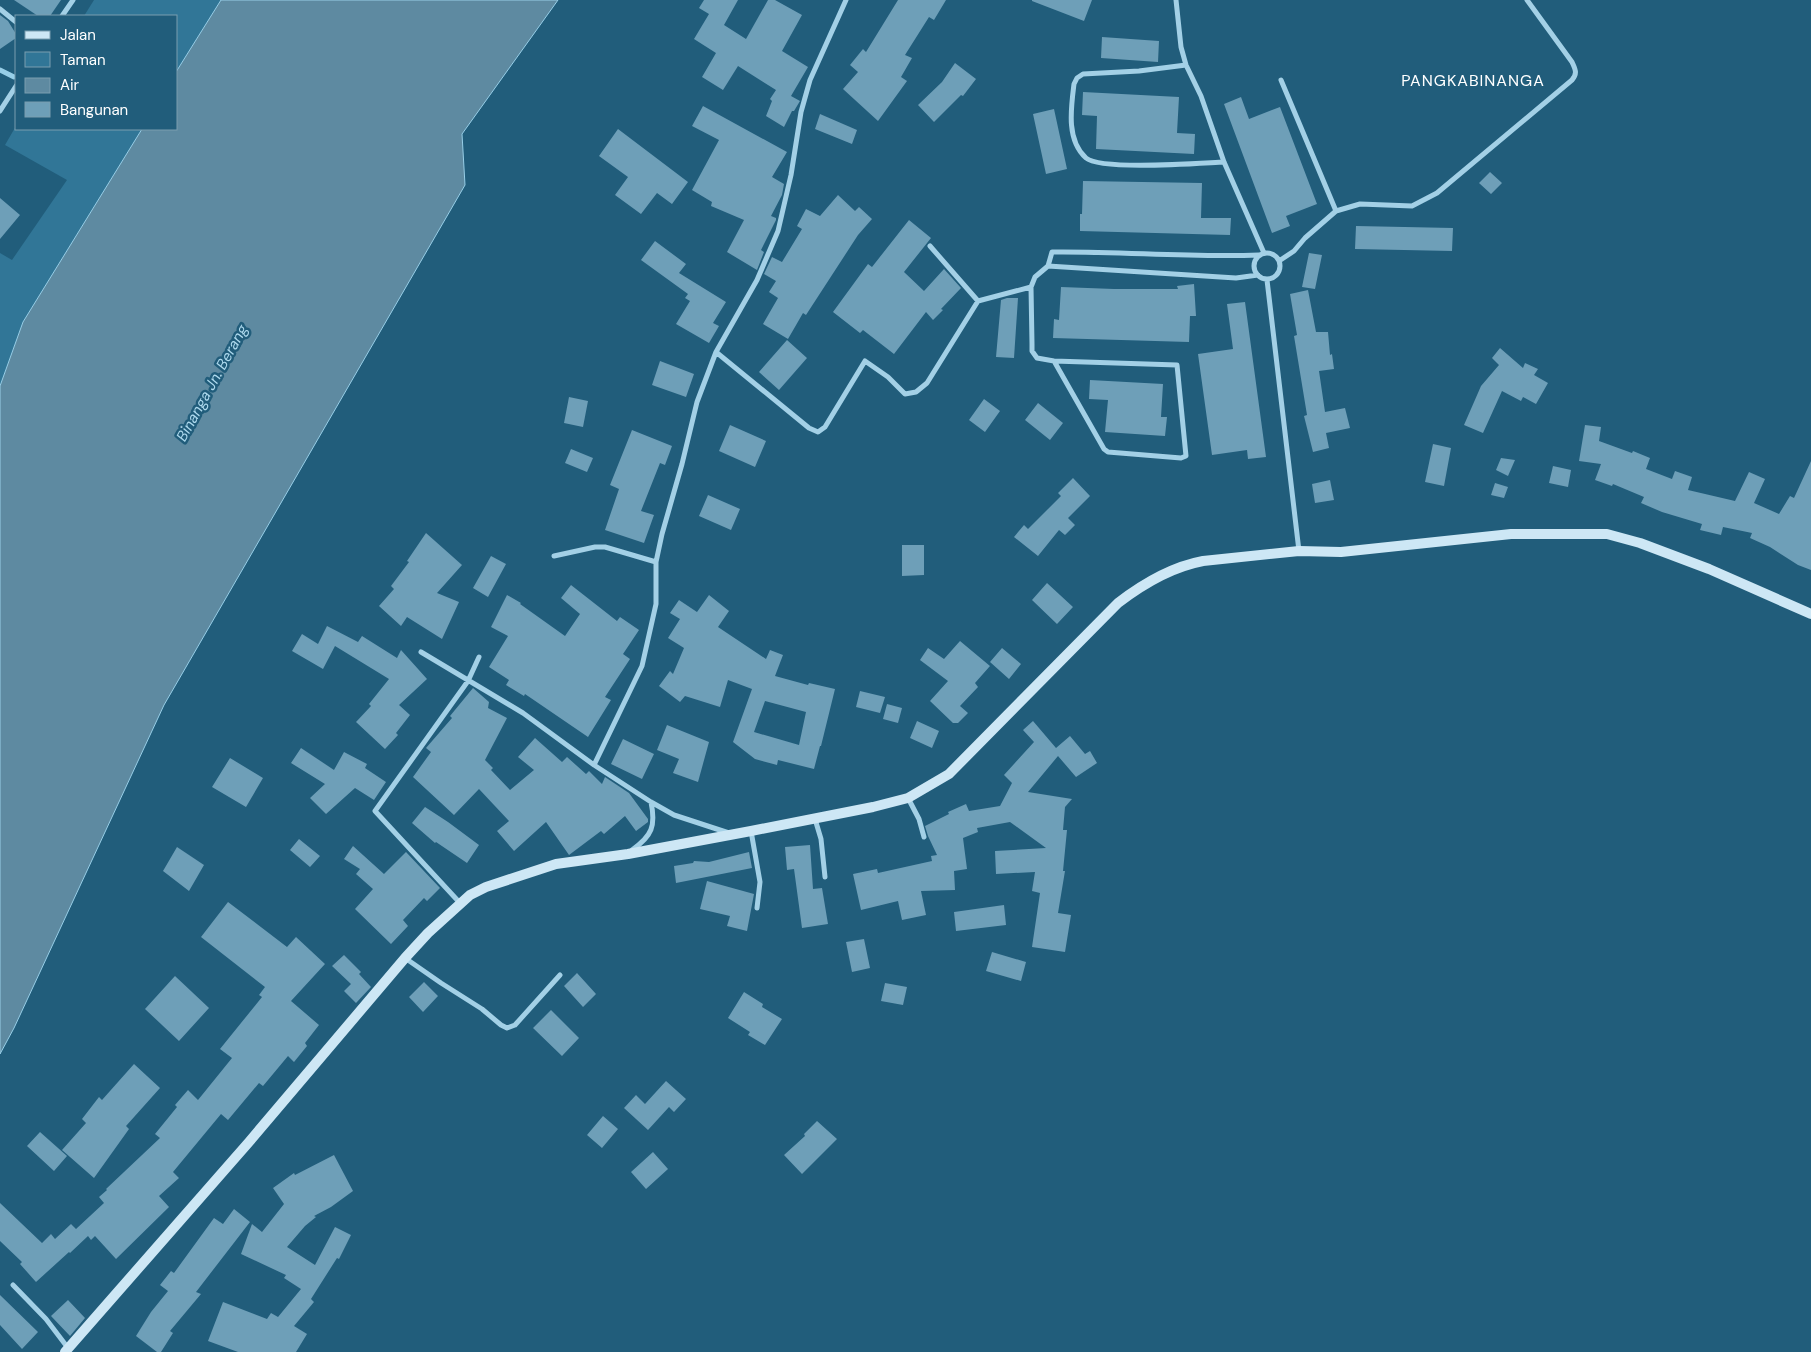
<svg xmlns="http://www.w3.org/2000/svg" width="1811" height="1352" viewBox="0 0 1811 1352" font-family="'DM Sans',sans-serif">
	<rect width="100%" height="100%" fill="#215d7b"/>
	<path fill="#317697" d="M94,0H221L176,72V16H84Z
		M16,126V129H142L23,322L0,386V253L12,260L67,180L5,145Z"/>
	<path fill="#5e8aa1" stroke="#97cee7" d="M221,0H558L462,134L465,185L164,705L14,1028L0,1054V386L23,322L142,129H176V72Z"/>
	<g fill="none" stroke-linecap="round" stroke-linejoin="round">
		<path stroke="#97cee7" stroke-width="5" d="M0,70L14,77"/>
	</g>
	<path fill="#6e9fb8" fill-rule="evenodd" d="M14,0H61L50,16H38Z
		M704,0H738L724,25L746,39L768,0H775L802,15L782,51L808,67L791,96L800,101L794,111H792L784,127L766,116L772,101L770,99L776,90L738,66L723,90L702,77L716,53L694,39L709,14L699,8Z
		M898,0H946L934,20L929,17L905,55L912,58L901,77L907,81L878,121L843,89L858,72L850,65L863,49L866,52Z
		M1032,0H1092L1084,21L1032,1Z
		M0,15L8,21L16,34V38L0,49Z
		M1102,37L1159,41L1158,62L1101,58Z
		M955,63L976,79L963,96L961,95L934,122L918,105L942,82Z
		M1083,92L1179,97L1177,133L1195,134L1194,154L1096,149L1097,116L1082,115Z
		M1241,97L1249,119L1280,107L1317,204L1286,216L1290,226L1272,233L1224,104Z
		M703,106L787,152L772,177L784,184L782,195L771,216L776,218V220L761,250L764,252L757,270L727,252L744,220L711,206L712,202L692,190L719,140L692,126Z
		M1054,109L1067,169L1046,174L1033,114Z
		M820,114L857,130L852,144L815,129Z
		M618,129L688,182L672,204L657,193L641,214L615,195L628,177L599,156Z
		M1490,172L1502,183L1491,194L1479,183Z
		M1083,181L1202,183L1201,218H1231L1230,235L1080,231V214H1082Z
		M838,195L855,211L859,207L872,219L858,235L806,315L803,313L788,339L763,324L778,298L769,292L776,281L764,274L772,257L782,262L802,229L797,226L806,209L820,216Z
		M0,198L20,215L0,239Z
		M909,220L931,238L904,272L924,291L944,269L961,288L941,309L943,310L933,320L926,312L894,354L863,330L860,333L833,312L868,264L872,267Z
		M1356,226L1453,228L1452,251L1355,249Z
		M655,241L686,264L679,273L726,302L713,323L719,326L709,343L676,324L690,301L685,298L688,294L641,260Z
		M1309,253L1322,255L1315,289L1302,287Z
		M1194,284L1196,316H1190L1189,342L1053,338L1054,319L1059,320L1061,287L1114,289H1178L1177,286Z
		M1308,290L1316,332H1328L1330,355L1332,354L1334,369L1319,371L1325,412L1345,408L1350,428L1326,433L1329,448L1313,452L1304,416L1307,415L1294,336L1297,335L1290,294Z
		M1007,298H1018L1014,358L996,357L1001,300Z
		M1245,302L1266,457L1248,459L1247,450L1212,455L1198,354L1233,349L1227,304Z
		M787,340L807,358L779,390L759,372Z
		M1500,348L1523,368L1525,363L1538,369L1534,375L1548,383L1536,404L1523,397L1521,401L1502,391L1483,433L1464,425L1481,386L1499,365L1492,358Z
		M660,361L694,374L686,397L652,385Z
		M1090,380L1163,384L1161,417H1167L1165,436L1105,432L1108,400L1089,399Z
		M569,397L588,401L583,427L564,423Z
		M984,399L1000,411L985,432L969,420Z
		M1038,403L1063,423L1050,440L1025,420Z
		M730,425L766,441L755,467L719,451Z
		M1585,425L1601,427L1599,441L1632,453L1633,451L1650,458L1646,469L1672,479L1675,471L1692,477L1688,490L1735,501L1749,472L1765,479L1754,503L1779,514L1790,496L1794,498L1811,461V570L1798,565L1770,547L1750,538L1752,533L1723,527L1721,535L1700,530L1702,524L1662,512L1641,503L1644,497L1613,484L1612,486L1595,480L1601,464L1579,461Z
		M632,430L672,446L665,465L660,463L641,511L654,515L644,543L605,530L619,489L610,485Z
		M1433,444L1451,448L1444,486L1425,482Z
		M571,449L593,458L587,472L565,463Z
		M1501,458L1515,460L1508,476L1496,470Z
		M1553,466L1571,470L1568,487L1549,483Z
		M1073,478L1090,496L1068,518L1075,525L1065,535L1059,530L1038,556L1014,537L1024,525L1028,529L1061,496L1058,493Z
		M1330,480L1334,500L1315,503L1312,484Z
		M1495,483L1508,487L1504,498L1491,495Z
		M708,495L740,509L731,530L699,516Z
		M426,533L462,565L437,593L459,602L442,639L407,617L401,626L379,606L394,589L391,586L409,562L407,561Z
		M902,545H924V575L902,576Z
		M491,556L506,564L488,597L473,588Z
		M1047,583L1073,607L1057,624L1032,600Z
		M571,585L617,621L620,617L639,630L623,654L630,659L605,697L611,700L588,737L525,694L524,696L506,685L509,680L489,667L508,636L491,627L507,595L521,603L520,604L565,636L580,614L561,598Z
		M709,595L729,611L718,627L766,659L770,650L783,655L775,676L808,685L809,683L835,689L821,746H820L814,769L778,760L777,765L755,759L733,742L752,689L728,680L720,707L685,696L680,702L659,686L670,671L673,674L684,648L668,638L680,619L670,613L679,600L697,612ZM765,701L806,712L799,745L754,732Z
		M327,626L358,642L362,636L397,658L401,650L427,679L399,705L410,715L396,733L398,735L385,749L356,722L371,706L369,704L389,679L335,646L323,669L292,651L302,634L318,644Z
		M960,641L990,666L975,683L978,687L960,706L968,713L958,723H953L930,701L948,681L920,660L928,648L944,659Z
		M1002,648L1021,664L1009,679L990,662Z
		M473,688L489,702L488,708L507,718L485,760L493,768L491,770L510,790L534,770L518,757L535,738L562,762L567,757L586,774L589,771L602,784L605,777L629,793L648,819V822L636,831L625,816L604,834L601,831L569,855L546,822L514,851L497,831L509,821L479,789L454,815L413,777L431,752L426,748L452,718L450,716Z
		M860,691L885,697L880,713L856,707Z
		M887,704L902,708L898,723L883,719Z
		M917,721L939,731L932,748L910,738Z
		M1033,721L1056,748L1070,736L1085,754L1090,751L1097,763L1076,777L1058,756L1028,792L1072,799L1065,807L1063,830H1067L1063,871H1065L1058,913L1071,915L1065,952L1032,947L1040,893L1032,891L1035,872L996,874L995,851L1046,848L1010,822L977,828L978,832L963,838L967,869L954,871L955,890L921,891L926,915L902,920L898,901L861,910L853,874L877,869L878,873L932,861L931,856L937,855L928,836L925,826L949,814L948,812L966,804L969,811L1000,806L1012,783L1004,775L1034,742L1023,730Z
		M667,725L709,742L698,782L673,773L679,759L657,750Z
		M623,739L654,754L642,779L611,764Z
		M301,748L334,770L344,752L367,764L365,768L386,782L374,800L355,788L326,814L310,798L325,784L291,763Z
		M230,758L263,778L246,807L212,787Z
		M425,807L448,822L479,845L467,863L436,842L435,843L412,823Z
		M299,839L320,856L310,867L290,850Z
		M810,845L813,889L822,888L828,924L802,928L794,869L787,870L785,847Z
		M353,846L384,874L406,852L440,888L427,901L424,898L403,920L408,926L391,944L355,909L373,889L356,874L360,869L344,859Z
		M177,847L204,865L189,891L163,871Z
		M749,852L752,868L676,883L674,866L693,863L694,861L709,862Z
		M707,881L754,894L747,931L727,926L730,916L700,909Z
		M228,902L287,947L296,937L325,964L291,1001L319,1025L305,1043L307,1046L294,1062L288,1056L263,1086L259,1083L228,1120L221,1114L173,1172L179,1178L159,1196L169,1207L116,1259L95,1236L91,1240L88,1236L70,1253L69,1252L36,1282L20,1264L22,1262L0,1241V1203L42,1243L51,1234L55,1239L71,1224L76,1229L104,1203L99,1197L107,1190L106,1189L160,1138L155,1134L177,1107L175,1105L188,1090L198,1100L232,1058L220,1049L262,997L259,995L265,987L201,937Z
		M1004,905L1006,925L956,931L954,912Z
		M864,939L870,968L852,972L846,942Z
		M992,952L1026,962L1021,981L986,971Z
		M344,955L361,972L359,974L371,987L356,1003L344,991L351,984L332,966Z
		M577,973L596,994L583,1007L564,986Z
		M175,976L209,1008L179,1041L145,1009Z
		M424,982L438,996L423,1012L409,997Z
		M885,983L907,987L903,1005L881,1001Z
		M744,992L763,1004L762,1007L782,1019L765,1045L748,1035L750,1032L728,1018Z
		M551,1010L579,1038L562,1056L533,1028Z
		M134,1064L160,1088L126,1126L129,1129L94,1178L62,1150L86,1123L82,1119L99,1097L102,1100Z
		M666,1081L686,1099L674,1112L669,1107L648,1130L624,1108L636,1095L645,1104Z
		M603,1116L618,1129L602,1148L587,1135Z
		M817,1121L837,1139L802,1174L784,1155L805,1136L804,1134Z
		M40,1132L67,1156L54,1171L27,1146Z
		M653,1152L668,1169L646,1189L631,1172Z
		M334,1155L353,1191L331,1207L314,1216L316,1217L305,1226L287,1247L315,1265L335,1227L351,1235L339,1259L337,1258L311,1299L314,1302L294,1326L307,1334L296,1352H238L208,1341L223,1302L267,1319L271,1313L278,1317L301,1289L284,1278L286,1275L241,1254L252,1224L262,1232L284,1204L273,1188L294,1173L295,1175Z
		M234,1209L250,1222L196,1292L201,1294L170,1331L173,1333L161,1352H157L136,1336L151,1312L168,1291L160,1285L171,1271L174,1273L214,1218L223,1224Z
		M0,1295L38,1332L22,1349L0,1325Z
		M68,1300L85,1318L70,1336L51,1316Z"/>
	<g fill="none" stroke-linecap="round" stroke-linejoin="round">
		<path stroke="#a3d0e6" stroke-width="5" d="M1176,0L1181,47L1186,65L1201,96L1224,162L1264,253
			M0,9L16,22
			M62,16L73,0
			M1186,65L1139,71L1083,74L1077,78L1074,84C1071,108 1066,140 1086,158C1101,171 1201,163 1224,162
			M1281,80L1336,211
			M0,111L16,86
			M930,246L978,301
			M1254 266a13 13 0 1 1 26 0a13 13 0 1 1-26 0Z
			M1279,261L1294,251L1305,238L1336,211L1360,204L1412,206L1437,193L1572,80C1578,73 1575,69 1572,62L1527,0
			M1048,266L1236,278L1258,275
			M1267,280L1299,551
			M716,352L809,428L818,432L825,427L865,361L888,377L905,394L916,392L927,383L978,301L1031,287
			M1054,361L1104,449L1108,452L1181,458L1186,456L1177,365L1054,361L1037,358L1032,351V344L1031,287L1035,277L1048,266L1052,252C1121,251 1190,258 1259,255
			M554,556L595,547H605L656,562
			M421,652L523,713L594,765L651,802L674,815L729,833
			M594,765L642,666L656,604V562L662,534L682,464L697,402L716,352L757,280L778,231L791,175L801,112L810,80L846,0
			M908,798L919,819L924,837
			M815,819L821,839L825,877
			M751,831L760,882L757,908
			M632,850C652,836 656,826 651,802
			M460,903L375,811L468,681L479,657
			M405,958L441,983L482,1009L501,1025L507,1028L515,1025L560,975
			M13,1285L46,1319L68,1348"/>
		<path stroke="#cde7f5" stroke-width="10" d="M65,1352L249,1142L405,958L428,933L470,895L486,887L556,864L628,854L751,831L873,807L908,798L949,774L1118,603C1144,583 1171,567 1203,561L1299,551L1341,552L1511,534H1607L1640,543L1709,569L1811,614"/>
	</g>
	<g text-anchor="middle" stroke-width="5" stroke-linejoin="round" paint-order="stroke">
		<g font-size="15" font-style="italic" fill="#aedaee" stroke="#215d7b">
			<text transform="translate(212 383) rotate(-61)" y="5">Binanga Jn. Berang</text>
		</g>
		<g font-size="16" letter-spacing="1" fill="#fff" stroke="#215d7b">
			<text x="1473" y="86">PANGKABINANGA</text>
		</g>
	</g>
	<rect x="15" y="15" width="162" height="115" fill="#215d7b" stroke="#7a9eb0"/>
	<rect x="25" y="31" width="25" height="8" fill="#cde7f5" stroke="#7a9eb0"/>
	<text x="60" y="40" font-size="15" fill="#ffffff">Jalan</text>
	<rect x="25" y="52" width="25" height="15" fill="#317697" stroke="#7a9eb0"/>
	<text x="60" y="65" font-size="15" fill="#ffffff">Taman</text>
	<rect x="25" y="78" width="25" height="15" fill="#5e8aa1" stroke="#7a9eb0"/>
	<text x="60" y="90" font-size="15" fill="#ffffff">Air</text>
	<rect x="25" y="102" width="25" height="15" fill="#6e9fb8" stroke="#7a9eb0"/>
	<text x="60" y="115" font-size="15" fill="#ffffff">Bangunan</text>
</svg>
